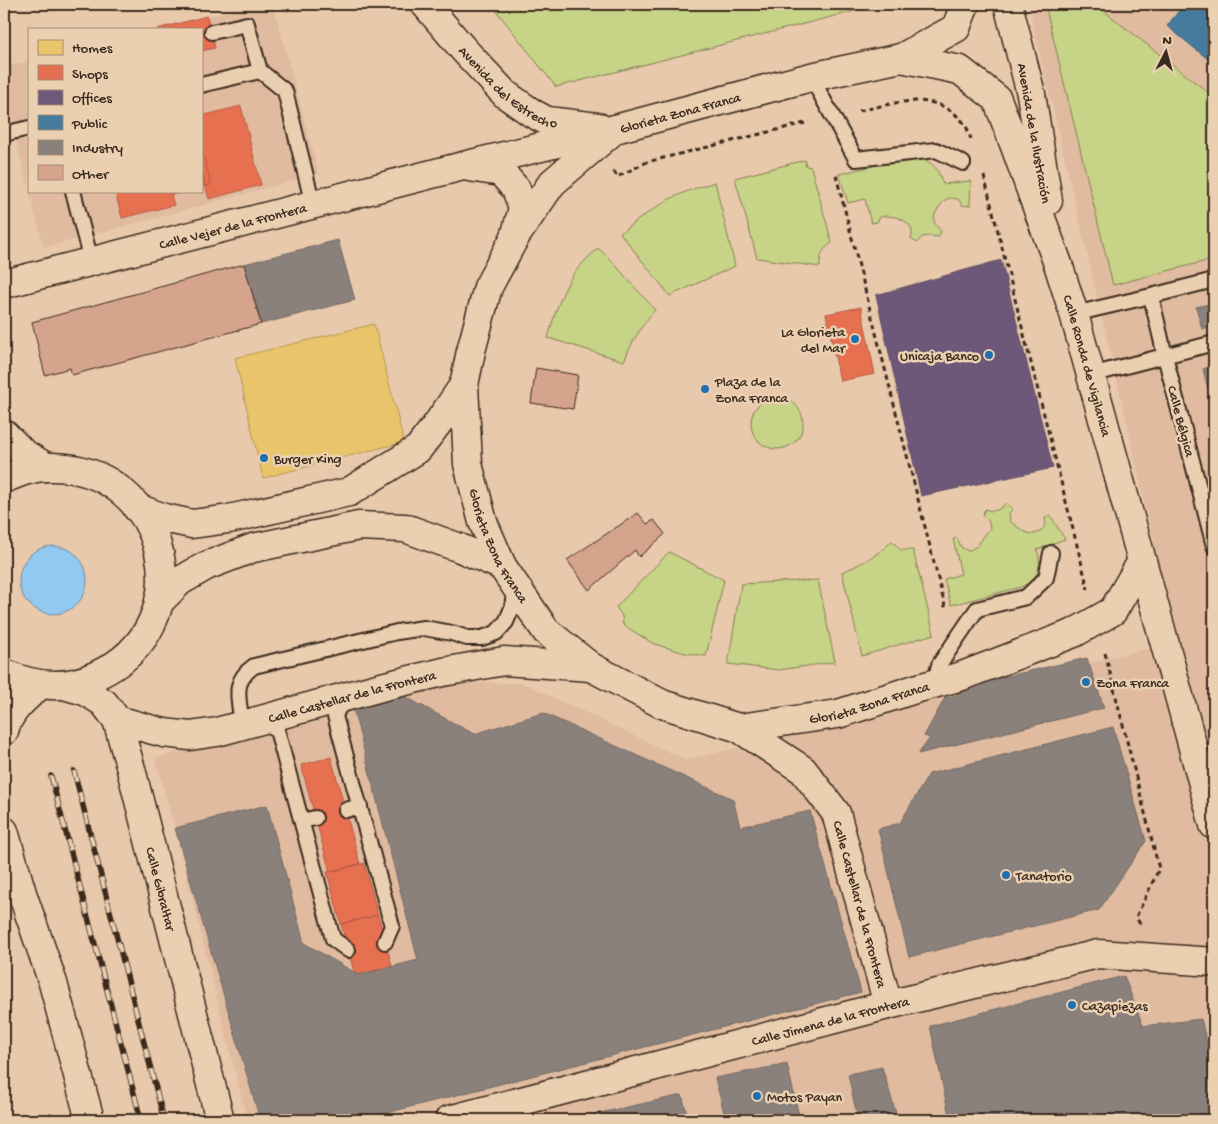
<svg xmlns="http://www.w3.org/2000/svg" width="1218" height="1124" viewBox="0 0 1218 1124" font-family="'Gochi Hand',sans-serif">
	<rect width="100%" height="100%" fill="#e9c9ac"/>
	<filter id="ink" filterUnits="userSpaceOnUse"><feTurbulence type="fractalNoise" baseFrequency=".02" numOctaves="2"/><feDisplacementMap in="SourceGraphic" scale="10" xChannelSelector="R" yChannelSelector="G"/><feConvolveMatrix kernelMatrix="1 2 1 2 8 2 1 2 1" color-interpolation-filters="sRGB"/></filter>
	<g filter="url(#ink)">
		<path fill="#e0bb9f" d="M258,4H273L319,174L44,248L29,191H201V29H157Z
			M1028,4H1214V1120H247L175,828L155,758L451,682L523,683L686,760L1176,642L1120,393Z
			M29,61V190L4,94V67Z"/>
		<path fill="#c7d386" stroke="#817e52" d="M491,4H882L556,87Z
			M1045,4H1095L1214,97V259L1113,285Z
			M906,158C929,158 936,163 943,184L971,181L970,205L963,206L958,199C958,199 950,198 950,198C943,199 933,214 934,221C935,225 939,229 941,231L939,237L930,236L922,237L917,243L911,239C918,222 893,213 880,217L877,222L871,223L865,199L848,203L839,174Z
			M805,160L806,166L811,167L832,243C822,250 820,254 820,267L757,258L735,178Z
			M715,182L735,266L670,296L620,233C635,222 651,210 668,200C683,192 699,187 715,182Z
			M598,248L610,259L655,310C641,326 632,342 624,361L548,338C553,320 558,302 567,285C574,271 586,259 598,248Z
			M751 423a26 26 0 1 1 52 0a26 26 0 1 1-52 0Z
			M1006,503L1013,509L1009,513L1010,521C1019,528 1031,540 1042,530C1046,526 1046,523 1045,518L1050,515L1065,539L1037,550C1043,567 1037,580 1021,587L951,605L944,579L961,574L953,539L957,538L961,547L968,551L977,546L990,528C989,522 989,518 982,516L985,509C994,513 1000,510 1006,503Z
			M892,541L901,550H913L934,634L862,656L842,572C861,564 878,555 892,541Z
			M669,552L724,580L706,656L685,653L654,644L623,625L622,616L616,607Z
			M818,580L835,662L779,670L728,664L741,584Z"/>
		<path fill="#92c9f0" stroke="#6f899c" d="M19 580a34 34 0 1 1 68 0a34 34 0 1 1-68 0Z"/>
		<path fill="#e9c46a" stroke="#b59653" d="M374,324L404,442L263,478L235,358Z"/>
		<path fill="#e76f51" stroke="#b35a42" d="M207,16L215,48L201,51V29H157Z
			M241,106L261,185L209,199L201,170V116Z
			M201,146L211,185L201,187Z
			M115,191H186L171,195L174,205L122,218Z
			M861,307L875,374L840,381L826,314Z
			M331,757L360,864L330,872L301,765Z
			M364,863L378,915L341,924L327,872Z
			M378,915L392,966L359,975L354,972L341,924Z"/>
		<path fill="#6d597a" stroke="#5e4b5e" d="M1001,260L1053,468L921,496L876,295Z"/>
		<path fill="#457b9d" stroke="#426377" d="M1184,4H1214V64L1167,26Z"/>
		<path fill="#8a817c" stroke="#726760" d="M338,240L355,300L261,324L244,264Z
			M1214,303V326L1202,329L1196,307Z
			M1214,366V414L1203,369Z
			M1087,658L1104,708L918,754L930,738L924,736L945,698L957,695L959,687Z
			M402,695L474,734L543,713L733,799L740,827L810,811L861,992L359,1120H260L175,828L267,805L304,943L359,975L418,960L353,708Z
			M1113,727L1146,841L1099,910L909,957L878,829L900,823L929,774Z
			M1124,976L1143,1026L1201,1019L1214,1073V1120H950L930,1026Z
			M787,1064L800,1120H726L715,1078Z
			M882,1067L898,1120H858L848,1074Z
			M682,1095L689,1120H568Z"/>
		<path fill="#d6a48c" stroke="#3b2a1e" d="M244,264L261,324L72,375L70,368L45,375L32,322Z
			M536,368L578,375L573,409L531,403Z
			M638,513L647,524L654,520L665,534L639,557L635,550L589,590L567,560Z"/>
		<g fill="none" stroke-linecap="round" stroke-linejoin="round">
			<g stroke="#3b2a1e" stroke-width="18">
				<path id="lane" d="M212,32L247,24L260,71L285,91L313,205
					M811,77L856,159L936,150L963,163
					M201,85L260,71
					M4,134L29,128
					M73,191L91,261
					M1151,296L1165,356L1214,546
					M1074,314L1151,296L1214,280
					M1091,375L1214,343
					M934,684L939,665L977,609L1026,597L1046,578L1051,553
					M347,699L339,707L335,716L392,926L385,942
					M262,720L277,730L333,939L348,950
					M249,723L241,717C238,695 233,681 254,666L397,632L424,628L452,633L467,638H482L496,633L506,622L512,608L514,593L512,587
					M346,810L360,806
					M302,821L315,818"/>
			</g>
			<g stroke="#3b2a1e" stroke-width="31">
				<g id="street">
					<path id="s1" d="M425,4L464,50L505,94L532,113L547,121L598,127"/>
					<path d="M469,167L501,172L516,189L523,208L515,237"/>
					<path id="s2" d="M4,284L463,166L615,129"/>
					<path id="s3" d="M117,720L164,733L190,736L217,732L381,687L443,672L504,661L591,667"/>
					<path id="s4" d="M739,728L803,770L836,813L888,1005"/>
					<path id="s5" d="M449,1120L888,1005L1098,954L1214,962"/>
				</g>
			</g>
			<g stroke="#3b2a1e" stroke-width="31">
				<g id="secondary">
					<path id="s6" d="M965,4L956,28L901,58L811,77L615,129L552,183L515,237L488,287L471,351L464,385L468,464L483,522L502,566L546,631L591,667L662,704L739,728L838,714L915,689L962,676L1074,633L1113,611L1142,561"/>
					<path d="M1008,4L1031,94L1048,201"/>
					<path id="s7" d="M901,58L960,70L997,99L1016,149L1038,210L1058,264L1074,314L1166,648L1214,825"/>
					<path d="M4,434L23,453L46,467"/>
					<path d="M4,479C18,473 32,467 48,467C168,464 208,626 95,676C65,690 34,687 4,673"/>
					<path d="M137,508L164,518L192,524L229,519L349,492L418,449L438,423L464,385"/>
					<path d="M159,602L180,581L206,566L253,548L359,526L405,528L460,548L502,566"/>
					<path id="s8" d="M64,685L85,691L104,703L117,720L131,769L220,1120"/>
					<path d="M4,731C9,711 25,698 40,685"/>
					<path d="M4,831L22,893L53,983L90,1120"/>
				</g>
			</g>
			<path stroke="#3b2a1e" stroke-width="3" stroke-dasharray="5 4" stroke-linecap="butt" d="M859,111C895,103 935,89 963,122C967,126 969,134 971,139
				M614,171L617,177L647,162L809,122
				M836,175L946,610
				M984,176L1088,589
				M1105,653L1159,869L1136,917L1141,926"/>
			<use href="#lane" stroke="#eacfb1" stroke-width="14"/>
			<use href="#street" stroke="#eacfb1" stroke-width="28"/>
			<use href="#secondary" stroke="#eacfb1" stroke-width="28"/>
			<g stroke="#3b2a1e" stroke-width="5.5">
				<path id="rail" d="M74,771L164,1120
					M51,776L141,1120"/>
			</g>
			<use href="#rail" stroke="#eacfb1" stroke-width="4" stroke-dasharray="11" stroke-linecap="butt"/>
		</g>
	</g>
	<g fill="#1f6fb2" stroke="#eacfb1" stroke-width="2">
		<circle cx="855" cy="339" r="5"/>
		<circle cx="989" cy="355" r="5"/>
		<circle cx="705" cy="389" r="5"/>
		<circle cx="264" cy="458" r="5"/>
		<circle cx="1086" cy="682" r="5"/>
		<circle cx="1006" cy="875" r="5"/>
		<circle cx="1072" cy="1005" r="5"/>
		<circle cx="757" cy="1096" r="5"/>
	</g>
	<g text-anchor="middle" stroke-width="5" stroke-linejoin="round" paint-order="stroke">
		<g font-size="14" fill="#3b2a1e" stroke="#eacfb1">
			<text dy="5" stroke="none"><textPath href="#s1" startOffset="119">Avenida del Estrecho</textPath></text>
			<text transform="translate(680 112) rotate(-15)" y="5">Glorieta Zona Franca</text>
			<text transform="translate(1035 133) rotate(80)" y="5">Avenida de la Ilustración</text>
			<text dy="5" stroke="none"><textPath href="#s2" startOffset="236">Calle Vejer de la Frontera</textPath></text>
			<text dy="5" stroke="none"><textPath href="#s7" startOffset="389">Calle Ronda de Vigilancia</textPath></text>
			<text transform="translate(1182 421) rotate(75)" y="5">Calle Bélgica</text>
			<text dy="5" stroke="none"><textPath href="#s6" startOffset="856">Glorieta Zona Franca</textPath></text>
			<text dy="5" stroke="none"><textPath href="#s3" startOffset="242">Calle Castellar de la Frontera</textPath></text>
			<text dy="5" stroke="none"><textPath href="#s6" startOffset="1306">Glorieta Zona Franca</textPath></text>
			<text dy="5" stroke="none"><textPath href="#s8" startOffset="240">Calle Gibraltar</textPath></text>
			<text dy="5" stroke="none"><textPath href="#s4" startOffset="225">Calle Castellar de la Frontera</textPath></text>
			<text dy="5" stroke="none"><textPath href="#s5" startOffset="394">Calle Jimena de la Frontera</textPath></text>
		</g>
		<g font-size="14" fill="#3b2a1e" stroke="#eacfb1" text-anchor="start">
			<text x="845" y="336" text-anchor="end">La Glorieta<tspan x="845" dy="16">del Mar</tspan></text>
			<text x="979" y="360" text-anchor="end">Unicaja Banco</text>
			<text x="715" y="386">Plaza de la<tspan x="715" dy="16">Zona Franca</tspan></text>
			<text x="274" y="463">Burger King</text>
			<text x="1096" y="687">Zona Franca</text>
			<text x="1016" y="880">Tanatorio</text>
			<text x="1082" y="1010">Cazapiezas</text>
			<text x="767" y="1101">Motos Payan</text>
		</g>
	</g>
	<rect width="1218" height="1124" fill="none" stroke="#eacfb1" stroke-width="20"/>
	<rect x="10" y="10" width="1198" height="1104" fill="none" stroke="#3b2a1e" stroke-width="2" filter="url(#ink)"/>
	<rect x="28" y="28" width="175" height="165" fill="#eacfb1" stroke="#a48d76"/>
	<rect x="38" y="40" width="25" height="15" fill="#e9c46a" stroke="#a48d76"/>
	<text x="72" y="52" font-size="15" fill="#3b2a1e">Homes</text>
	<rect x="38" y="65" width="25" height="15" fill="#e76f51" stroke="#a48d76"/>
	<text x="72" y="78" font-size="15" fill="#3b2a1e">Shops</text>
	<rect x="38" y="90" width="25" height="15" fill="#6d597a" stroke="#a48d76"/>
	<text x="72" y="102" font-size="15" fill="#3b2a1e">Offices</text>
	<rect x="38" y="115" width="25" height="15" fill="#457b9d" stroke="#a48d76"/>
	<text x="72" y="128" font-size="15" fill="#3b2a1e">Public</text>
	<rect x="38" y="140" width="25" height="15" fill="#8a817c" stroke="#a48d76"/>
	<text x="72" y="152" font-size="15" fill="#3b2a1e">Industry</text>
	<rect x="38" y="165" width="25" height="15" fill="#d6a48c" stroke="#a48d76"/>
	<text x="72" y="178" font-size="15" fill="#3b2a1e">Other</text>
	<g transform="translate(1166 52) rotate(6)" stroke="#eacfb1" stroke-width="4" paint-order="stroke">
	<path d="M0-4L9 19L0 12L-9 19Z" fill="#3b2a1e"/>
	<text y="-8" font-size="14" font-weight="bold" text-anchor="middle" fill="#3b2a1e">N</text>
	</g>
</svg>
